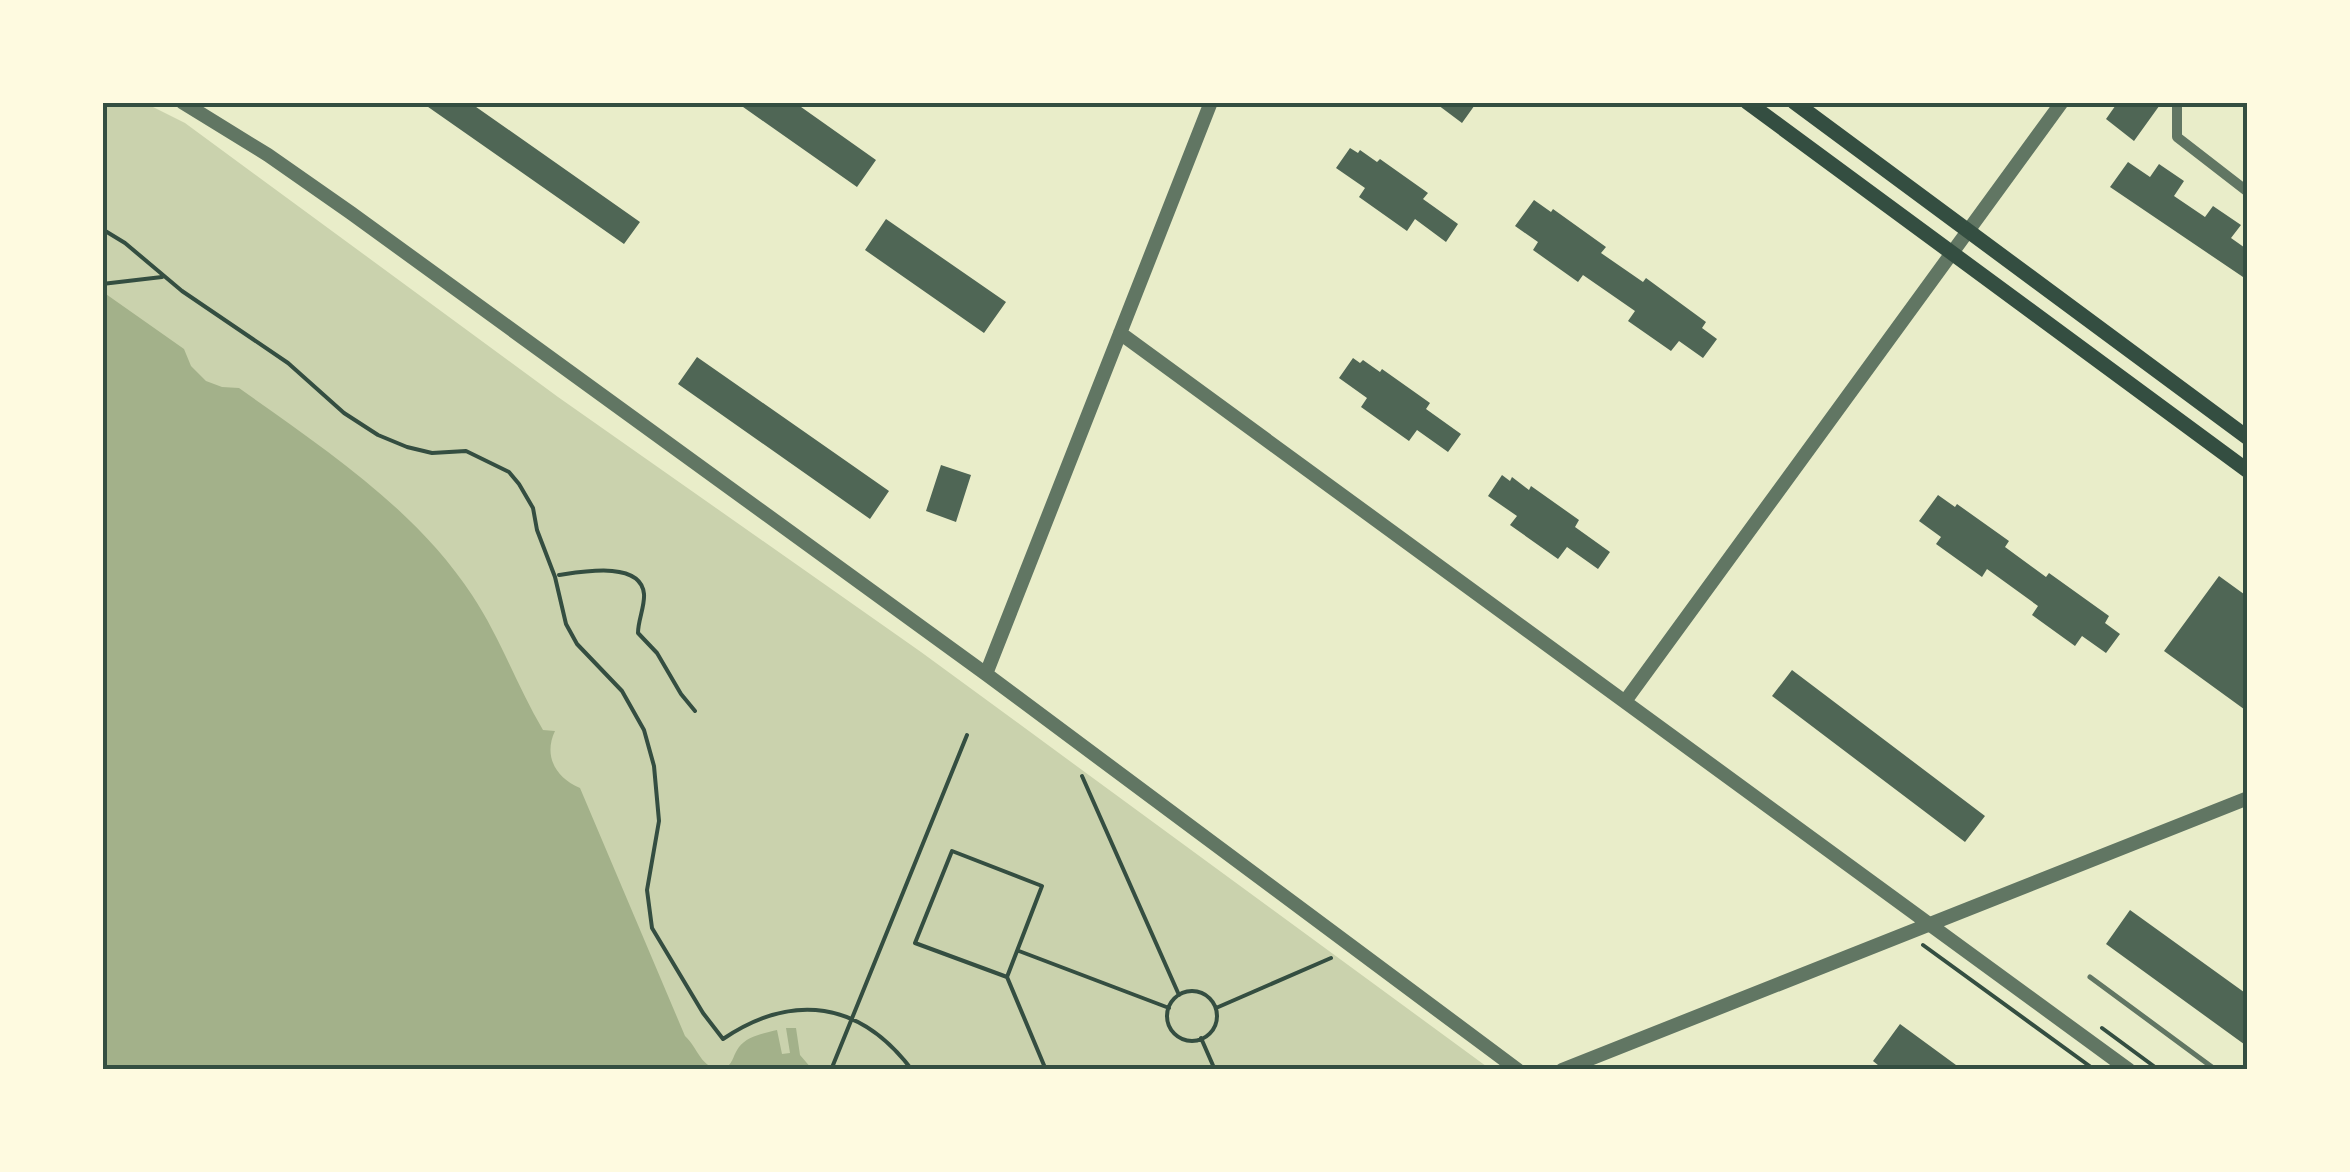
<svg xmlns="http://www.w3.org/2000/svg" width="2350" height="1172" viewBox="0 0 2350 1172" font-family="'PT Serif',serif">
	<rect width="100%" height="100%" fill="#e9edc9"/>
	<path fill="#cad2ad" d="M102,103H145L185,123L558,397L921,652L1490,1069H103Z"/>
	<path fill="#a3b18a" d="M103,292L184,349L191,366L206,381L222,387L239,388C323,448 414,507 472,595C500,637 517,686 543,730L555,731C543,756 556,778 580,788L685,1036C700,1050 701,1072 726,1068C734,1061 733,1055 739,1047C747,1036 765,1033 777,1030L782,1054L790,1053L786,1028H796L800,1055L812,1069H103Z"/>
	<path fill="#4f6655" d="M421,102H469L640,222L624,244Z
		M736,102H794L876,160L857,187Z
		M1434,102H1477L1462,123Z
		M2118,102H2162L2134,141L2106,119Z
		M1350,148L1358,153L1360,150L1377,162L1380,159L1428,193L1423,199L1458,224L1446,242L1415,219L1407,231L1359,197L1365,188L1336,168Z
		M2128,162L2150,177L2159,164L2184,181L2174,196L2205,217L2213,206L2241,225L2231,238L2248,250V270L2243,277L2110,187Z
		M1534,200L1551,212L1553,209L1606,247L1601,253L1643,282L1646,278L1706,322L1702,328L1717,339L1703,358L1679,341L1671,351L1628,321L1635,311L1583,275L1578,282L1533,250L1538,242L1515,226Z
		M886,219L1006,302L984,333L865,250Z
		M697,357L889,491L870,519L678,384Z
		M1353,358L1360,363L1363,360L1380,372L1382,369L1430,403L1426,409L1461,434L1448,452L1417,430L1409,441L1361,407L1367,398L1339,378Z
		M941,465L971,475L956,522L926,511Z
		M1502,475L1510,481L1512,477L1529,490L1531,486L1579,520L1575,527L1610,552L1598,569L1567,547L1558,559L1510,525L1517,516L1488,496Z
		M1938,495L1955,507L1957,504L2009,541L2005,547L2046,577L2049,573L2109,616L2105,623L2120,634L2106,653L2082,636L2075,646L2032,615L2038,606L1987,569L1982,577L1936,544L1941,537L1919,521Z
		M2219,576L2248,597V712L2164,651Z
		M1792,670L1985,816L1965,842L1772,696Z
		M2130,910L2248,995V1047L2106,944Z
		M1900,1024L1956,1065L1952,1070H1884L1873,1061Z"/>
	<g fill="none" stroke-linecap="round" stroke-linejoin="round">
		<path stroke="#344e41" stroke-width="4" d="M102,229L125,243L182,291L288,363L344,413L378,435L407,447L432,453L466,451L509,472L519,484L533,508L537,530L555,577L566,624L577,644L622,691L644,730L654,766L659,821L647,890L652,928L703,1013L723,1039C793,992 860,1001 912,1070
			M102,284L162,277
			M559,575C580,572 641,560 644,594C645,606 638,620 638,633L657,653L681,694L695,711
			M1082,776L1179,995
			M1923,945L2095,1070
			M1019,951L1169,1008
			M1007,977L915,943L952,851L1042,886L1007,977L1046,1070
			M1167 1016a25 25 0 1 1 50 0a25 25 0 1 1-50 0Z
			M1216,1008L1331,958
			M2102,1028L2159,1070
			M1201,1038L1215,1070
			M831,1070L967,735"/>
		<path stroke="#617663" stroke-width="5" d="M2090,977L2216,1070"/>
		<path stroke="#617663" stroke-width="10" d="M2177,102V137L2248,192"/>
		<path stroke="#617663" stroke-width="14" d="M182,102L268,155L351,213L986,674L1518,1070
			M1120,333L2129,1070
			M986,674L1211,102
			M1626,700L2062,102
			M1562,1070L2248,798"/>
		<path stroke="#344e41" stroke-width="15" d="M1747,102L2248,471
			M1794,102L2248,438"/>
	</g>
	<rect width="2350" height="1172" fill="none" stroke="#fefae0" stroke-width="210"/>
	<rect x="105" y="105" width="2140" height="962" fill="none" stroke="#344e41" stroke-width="4"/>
</svg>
